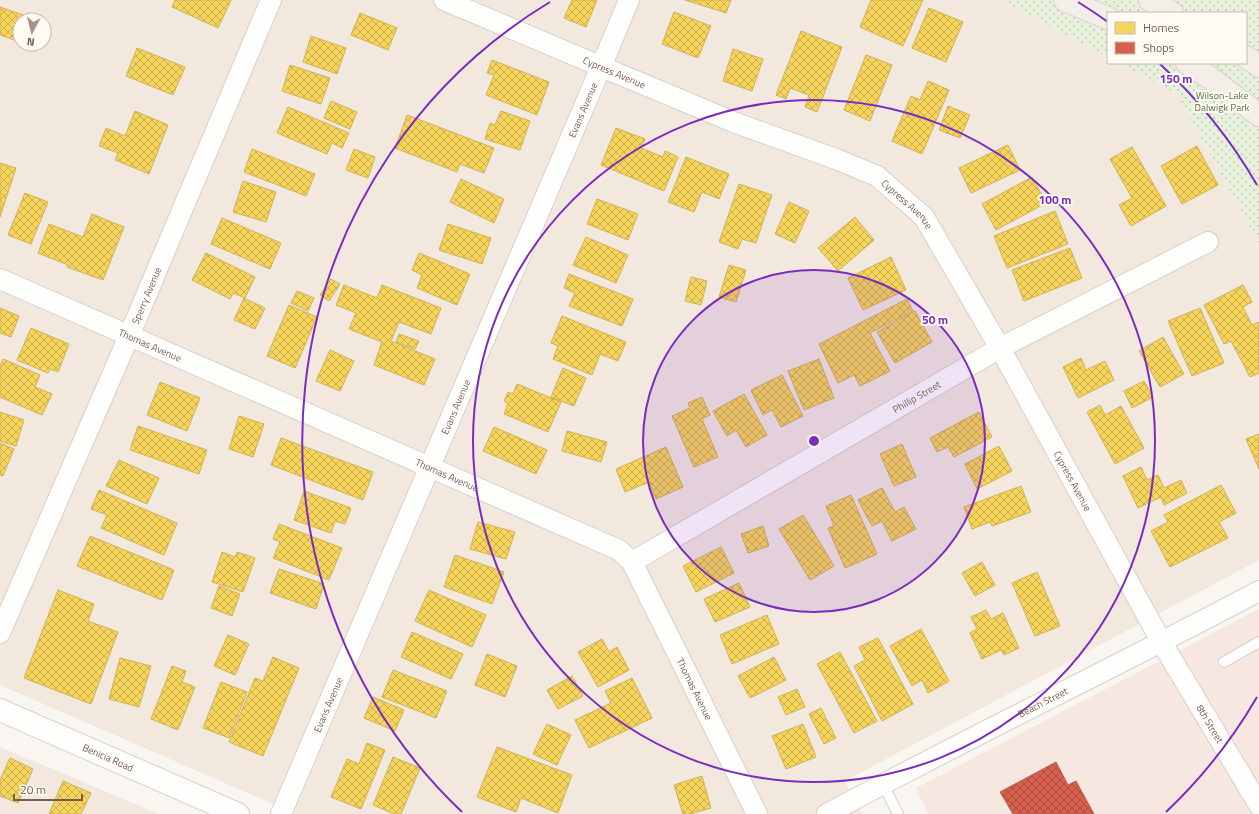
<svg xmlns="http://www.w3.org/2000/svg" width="1259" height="814" viewBox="0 0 1259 814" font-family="'Titillium Web',sans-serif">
	<defs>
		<pattern id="grass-dots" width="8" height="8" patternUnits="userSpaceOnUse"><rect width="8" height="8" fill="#e7f0db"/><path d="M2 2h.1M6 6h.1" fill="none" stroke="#c0c6b4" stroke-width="1.8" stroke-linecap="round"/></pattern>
		<pattern id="homes-cross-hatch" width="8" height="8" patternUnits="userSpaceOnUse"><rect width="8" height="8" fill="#f6d55c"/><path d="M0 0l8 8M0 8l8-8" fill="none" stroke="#ccb04e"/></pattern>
		<pattern id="shops-cross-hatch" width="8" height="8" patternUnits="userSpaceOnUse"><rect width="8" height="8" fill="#d6604d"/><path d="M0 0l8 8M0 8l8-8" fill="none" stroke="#aa4f40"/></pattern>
	</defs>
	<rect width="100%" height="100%" fill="#f9f5f0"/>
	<path fill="#f2e8de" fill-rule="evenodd" d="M0,0H1001L1108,57V63H1118L1177,94L1259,243V560L845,781L862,814H296L0,685ZM20,20H44V44H20Z
		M0,747L159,814H0Z"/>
	<path fill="#f6e8e1" d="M1259,609V814H928L916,788Z"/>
	<path fill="url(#grass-dots)" d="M1001,0H1259V243L1177,94L1118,63H1246V13H1108V57Z"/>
	<path fill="url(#homes-cross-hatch)" stroke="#d1b158" d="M175,0H231L218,28L172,7Z
		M572,0H597L586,27L564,18Z
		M685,0H731L726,13Z
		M871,0H923L903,46L860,27Z
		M0,7L29,17L28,20H20V42L0,35Z
		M929,8L963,22L946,62L912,48Z
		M674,12L711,26L698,58L662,44Z
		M360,13L397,28L388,50L351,35Z
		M801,31L842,47L817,112L805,107L809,95L790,88L786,99L776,95Z
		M311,36L346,48L337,74L303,62Z
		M137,48L185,67L173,95L126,76Z
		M733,49L763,59L752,91L723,81Z
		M866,55L892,65L870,121L844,110Z
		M492,60L549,82L537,115L486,95L494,75L487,73Z
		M290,65L330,78L321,104L282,91Z
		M928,81L949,90L922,154L892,141L911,96L920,100Z
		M331,101L357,112L350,129L324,118Z
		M948,106L970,115L960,138L939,130Z
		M288,107L349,133L342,148L332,143L327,154L277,133Z
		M135,111L168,125L149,174L115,160L118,153L99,146L106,128L125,136Z
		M501,111L530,121L520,150L485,139L490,123L495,125Z
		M407,115L494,148L484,173L460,164L457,172L395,148Z
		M616,128L645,139L641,148L663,157L665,151L678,157L664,191L601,165Z
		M1008,145L1020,170L971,193L959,168Z
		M1197,146L1218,185L1182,204L1161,166Z
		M1132,147L1166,206L1131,226L1119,205L1132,198L1110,159Z
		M252,149L315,174L306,196L244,172Z
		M354,149L375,157L368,178L346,170Z
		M686,157L729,174L719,199L702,192L694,212L668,202Z
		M0,163L16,168L0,217Z
		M1032,177L1046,203L996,230L982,204Z
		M461,179L504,199L494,223L450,202Z
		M243,181L276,192L266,222L233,212Z
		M739,184L772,195L756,243L742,239L738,249L719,242Z
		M25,193L48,202L31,244L8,235Z
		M597,199L638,214L628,240L587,224Z
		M789,202L809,211L795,243L775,234Z
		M1055,211L1068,244L1007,268L994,236Z
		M92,214L124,227L103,280L67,267L68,265L38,253L49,224L83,237Z
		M855,217L874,240L838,271L818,248Z
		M222,218L281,243L270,269L211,244Z
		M448,224L491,238L482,264L439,250Z
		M586,237L628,255L616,283L573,265Z
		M1070,248L1082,278L1024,301L1012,270Z
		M206,253L255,277L245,298L233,293L230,299L192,280Z
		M419,253L470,274L457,305L417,288L422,275L412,270Z
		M891,257L906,290L863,310L848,278Z
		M729,265L746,270L736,302L719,297Z
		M569,274L633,299L622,326L569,306L575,293L564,288Z
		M691,277L707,281L701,305L685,301Z
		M331,279L340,284L329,301L320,295Z
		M344,285L377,298L382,285L441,308L431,334L399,322L391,341L435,359L424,385L374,365L382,342L349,329L356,313L336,305Z
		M1243,285L1252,302L1243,307L1252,325L1259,322V373L1250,377L1231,341L1224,344L1204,305Z
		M297,291L314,298L308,311L291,303Z
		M244,298L265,308L255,329L234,320Z
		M907,299L913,311L870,333L890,371L860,386L854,375L838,383L819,344Z
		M289,305L317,317L295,368L267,356Z
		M0,308L19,316L11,337L0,333Z
		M1200,308L1224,363L1192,376L1168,321Z
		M915,311L932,342L895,363L877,332Z
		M562,316L626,342L618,361L600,354L592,375L553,359L558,346L551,343Z
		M31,328L69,344L58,372L50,369L48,373L17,360Z
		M399,334L419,341L415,349L396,342Z
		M1163,337L1184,374L1160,387L1139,351Z
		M330,350L354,361L340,391L316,381Z
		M1081,358L1086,370L1105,361L1114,380L1078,398L1063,367Z
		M3,359L40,375L35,387L52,394L42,415L0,397V366Z
		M819,359L834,398L804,410L788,371Z
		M563,368L586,378L574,406L551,397Z
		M782,375L803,416L781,427L772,410L763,415L751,390Z
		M1144,381L1153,397L1132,408L1124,391Z
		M160,382L200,398L187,431L147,415Z
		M517,384L561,402L548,432L504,414L508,403L504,401L508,392L513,394Z
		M744,394L767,435L746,447L736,430L727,436L713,411Z
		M702,397L710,415L702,419L718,457L694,467L672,416L690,408L688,403Z
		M1100,405L1105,415L1121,406L1144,448L1115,464L1087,412Z
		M0,412L24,420L16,446L0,441Z
		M979,412L992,437L954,457L948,447L937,452L930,438Z
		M239,416L264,424L253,457L229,449Z
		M138,426L207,450L199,474L130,450Z
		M494,427L547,450L536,474L483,451Z
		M567,431L607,442L601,462L562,451Z
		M1259,434V469L1246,439Z
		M281,438L373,472L363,500L271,465Z
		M0,443L14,449L3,476L0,475Z
		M902,444L916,477L894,486L880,454Z
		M999,446L1012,471L977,489L965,464Z
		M666,447L683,487L656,499L649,482L625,492L616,469Z
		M119,460L159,478L147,504L106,486Z
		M1141,467L1147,480L1158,475L1164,488L1181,480L1187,493L1164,505L1161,497L1138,508L1123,476Z
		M1221,485L1236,513L1219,522L1228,538L1170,567L1151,531L1168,522L1164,515Z
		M1021,486L1031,512L992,526L990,522L972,529L964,507Z
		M882,488L895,512L904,507L916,529L892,541L882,521L872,526L858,500Z
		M99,490L177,523L164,555L101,528L107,515L91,509Z
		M304,491L351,508L345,524L335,521L331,533L294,520Z
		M851,495L877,554L845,568L828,528L834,526L826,506Z
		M803,515L834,566L810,580L779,529Z
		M478,522L515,532L506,559L470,549Z
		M279,524L342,548L329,580L273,558L280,542L273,539Z
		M763,526L769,546L748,553L741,534Z
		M90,536L174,570L162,600L77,566Z
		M721,547L734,573L696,592L683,566Z
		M222,552L235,557L237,552L255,558L243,592L212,582Z
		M455,555L504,572L492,604L444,587Z
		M982,562L995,585L975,596L962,573Z
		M279,569L324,584L316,609L270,593Z
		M1037,572L1060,626L1035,636L1012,583Z
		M739,583L750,607L715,622L704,599Z
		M219,586L240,594L232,616L211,608Z
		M58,590L94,604L88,621L118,632L91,704L24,678Z
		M429,590L486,615L472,647L415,621Z
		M986,610L991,619L1003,613L1019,648L1004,655L1001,650L982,659L970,633L977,629L971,617Z
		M767,615L779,644L732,664L720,635Z
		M921,629L949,681L928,693L922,680L912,686L890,646Z
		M412,632L463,654L451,679L401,657Z
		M228,635L249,644L235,675L214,666Z
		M878,638L913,704L882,721L854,666L865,660L859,647Z
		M602,639L609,652L617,647L629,670L598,687L578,652Z
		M840,652L877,721L854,733L817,664Z
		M487,654L517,666L505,697L475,685Z
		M273,657L299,668L263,756L229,742L255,678L263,681Z
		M774,657L786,680L750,698L738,676Z
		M120,658L151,666L139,707L109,699Z
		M172,666L186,671L182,682L195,687L178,730L151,719Z
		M393,670L447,691L436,718L382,697Z
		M572,676L583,696L558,709L547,690Z
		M632,678L652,718L589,748L575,720L611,703L605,691Z
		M221,682L247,692L229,738L203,728Z
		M797,689L805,707L786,715L778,697Z
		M373,697L404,710L395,731L364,718Z
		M821,708L836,738L824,744L809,714Z
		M547,724L571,735L557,765L533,754Z
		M803,724L816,757L786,769L772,736Z
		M367,743L385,750L361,809L331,797L347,759L359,764Z
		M497,747L572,775L558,813L521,798L516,812L477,797Z
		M393,757L420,768L401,814H394L373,805Z
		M10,758L33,769L18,803L0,796V780Z
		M702,776L711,808L690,814H683L674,785Z
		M63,781L91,793L81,814H49Z"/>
	<path fill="url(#shops-cross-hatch)" stroke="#ba5f4d" d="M1056,762L1068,785L1076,781L1094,814H1013L1000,792Z"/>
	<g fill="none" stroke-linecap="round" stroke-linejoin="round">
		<g stroke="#d7d1cb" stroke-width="12">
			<path id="service" d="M1224,662L1259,642
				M883,784L898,814"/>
		</g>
		<g stroke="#d7d1cb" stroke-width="22">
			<g id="minor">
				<path id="s1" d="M444,0L614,72L736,123L836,159L877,176L924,217L1000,348L1162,643L1259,805"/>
				<path id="s2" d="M0,279L619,550L632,562L757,814"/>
				<path id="s3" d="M632,562L1000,348L1208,242"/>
				<path id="s4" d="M0,633L129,336L271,0"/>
				<path id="s5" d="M281,814L601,67L629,0"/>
				<path id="s6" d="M827,814C969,737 1116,667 1259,591"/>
			</g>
		</g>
		<g stroke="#d9d2cb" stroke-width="24">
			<g id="secondary">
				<path id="s7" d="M0,710L238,814"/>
			</g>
		</g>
		<g stroke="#dad1cc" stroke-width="24">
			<path id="primary" d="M1065,0L1108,18
				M1150,0L1172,13
				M1246,57L1259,66
				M1187,63L1209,77L1259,115"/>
		</g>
		<use href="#service" stroke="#fefefd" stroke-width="10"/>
		<use href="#minor" stroke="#fefefd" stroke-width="20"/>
		<use href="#secondary" stroke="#fefefd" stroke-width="22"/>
		<use href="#primary" stroke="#f3eee8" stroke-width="22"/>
	</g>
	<circle cx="814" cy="441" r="171" fill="#7b2cbf" fill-opacity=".12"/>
	<g fill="none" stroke="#7b2cbf" stroke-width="2">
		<circle cx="814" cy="441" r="171"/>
		<circle cx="814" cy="441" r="341"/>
		<path d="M1257 697A512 512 0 0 1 1166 812M462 812A512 512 0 0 1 550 2M1078 2A512 512 0 0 1 1108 22M1160 64A512 512 0 0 1 1257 185"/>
	</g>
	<g text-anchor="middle" stroke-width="4" stroke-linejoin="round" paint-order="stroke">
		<g font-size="10" fill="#7a5c4d" stroke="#fffaf3">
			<text dy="4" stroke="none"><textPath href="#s1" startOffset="185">Cypress Avenue</textPath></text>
			<text dy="4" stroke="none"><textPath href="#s5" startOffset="766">Evans Avenue</textPath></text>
			<text dy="4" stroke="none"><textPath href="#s1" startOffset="509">Cypress Avenue</textPath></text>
			<text dy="4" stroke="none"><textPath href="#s4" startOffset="368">Sperry Avenue</textPath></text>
			<text dy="4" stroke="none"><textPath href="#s2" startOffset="164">Thomas Avenue</textPath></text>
			<text dy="4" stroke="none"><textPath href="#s3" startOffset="329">Phillip Street</textPath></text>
			<text dy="4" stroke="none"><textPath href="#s5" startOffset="443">Evans Avenue</textPath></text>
			<text dy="4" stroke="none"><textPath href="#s2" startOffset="488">Thomas Avenue</textPath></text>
			<text dy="4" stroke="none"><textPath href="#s1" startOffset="833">Cypress Avenue</textPath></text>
			<text dy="4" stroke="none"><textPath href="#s2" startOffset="835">Thomas Avenue</textPath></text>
			<text dy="4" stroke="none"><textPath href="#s6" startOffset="243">Beach Street</textPath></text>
			<text dy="4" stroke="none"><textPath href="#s5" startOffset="119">Evans Avenue</textPath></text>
			<text dy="4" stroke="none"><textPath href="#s1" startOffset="1112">8th Street</textPath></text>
			<text dy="4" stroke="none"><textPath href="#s7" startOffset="118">Benicia Road</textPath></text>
		</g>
		<g font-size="10" fill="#537a41" stroke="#fffaf3">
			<text x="1222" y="99">Wilson-Lake<tspan x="1222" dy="12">Dalwigk Park</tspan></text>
		</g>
	</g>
	<circle cx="814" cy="441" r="6" fill="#7b2cbf" stroke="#fffaf3" stroke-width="2"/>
	<g font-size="12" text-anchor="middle" font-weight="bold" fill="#7b2cbf" stroke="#fffaf3" stroke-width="4" stroke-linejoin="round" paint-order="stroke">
		<text x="1176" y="83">150 m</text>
		<text x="1055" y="204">100 m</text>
		<text x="935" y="324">50 m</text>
	</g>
	<rect x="1107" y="12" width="140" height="52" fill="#fffaf3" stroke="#cabbb1"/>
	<rect x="1115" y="22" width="20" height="12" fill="#f6d55c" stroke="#cabbb1"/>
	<text x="1143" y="32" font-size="12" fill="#7a5c4d">Homes</text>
	<rect x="1115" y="42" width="20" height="12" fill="#d6604d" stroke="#cabbb1"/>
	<text x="1143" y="52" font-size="12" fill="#7a5c4d">Shops</text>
	<g transform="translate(32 32) rotate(187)"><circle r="19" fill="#fffaf3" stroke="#cabbb1"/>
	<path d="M0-3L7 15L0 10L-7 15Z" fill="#a69286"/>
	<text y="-6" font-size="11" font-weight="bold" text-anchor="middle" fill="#7a5c4d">N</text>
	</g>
	<path d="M14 794v6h68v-6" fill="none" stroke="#7a5c4d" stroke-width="2"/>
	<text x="20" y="794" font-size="12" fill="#7a5c4d" stroke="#fffaf3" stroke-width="3" paint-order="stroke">20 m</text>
</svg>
